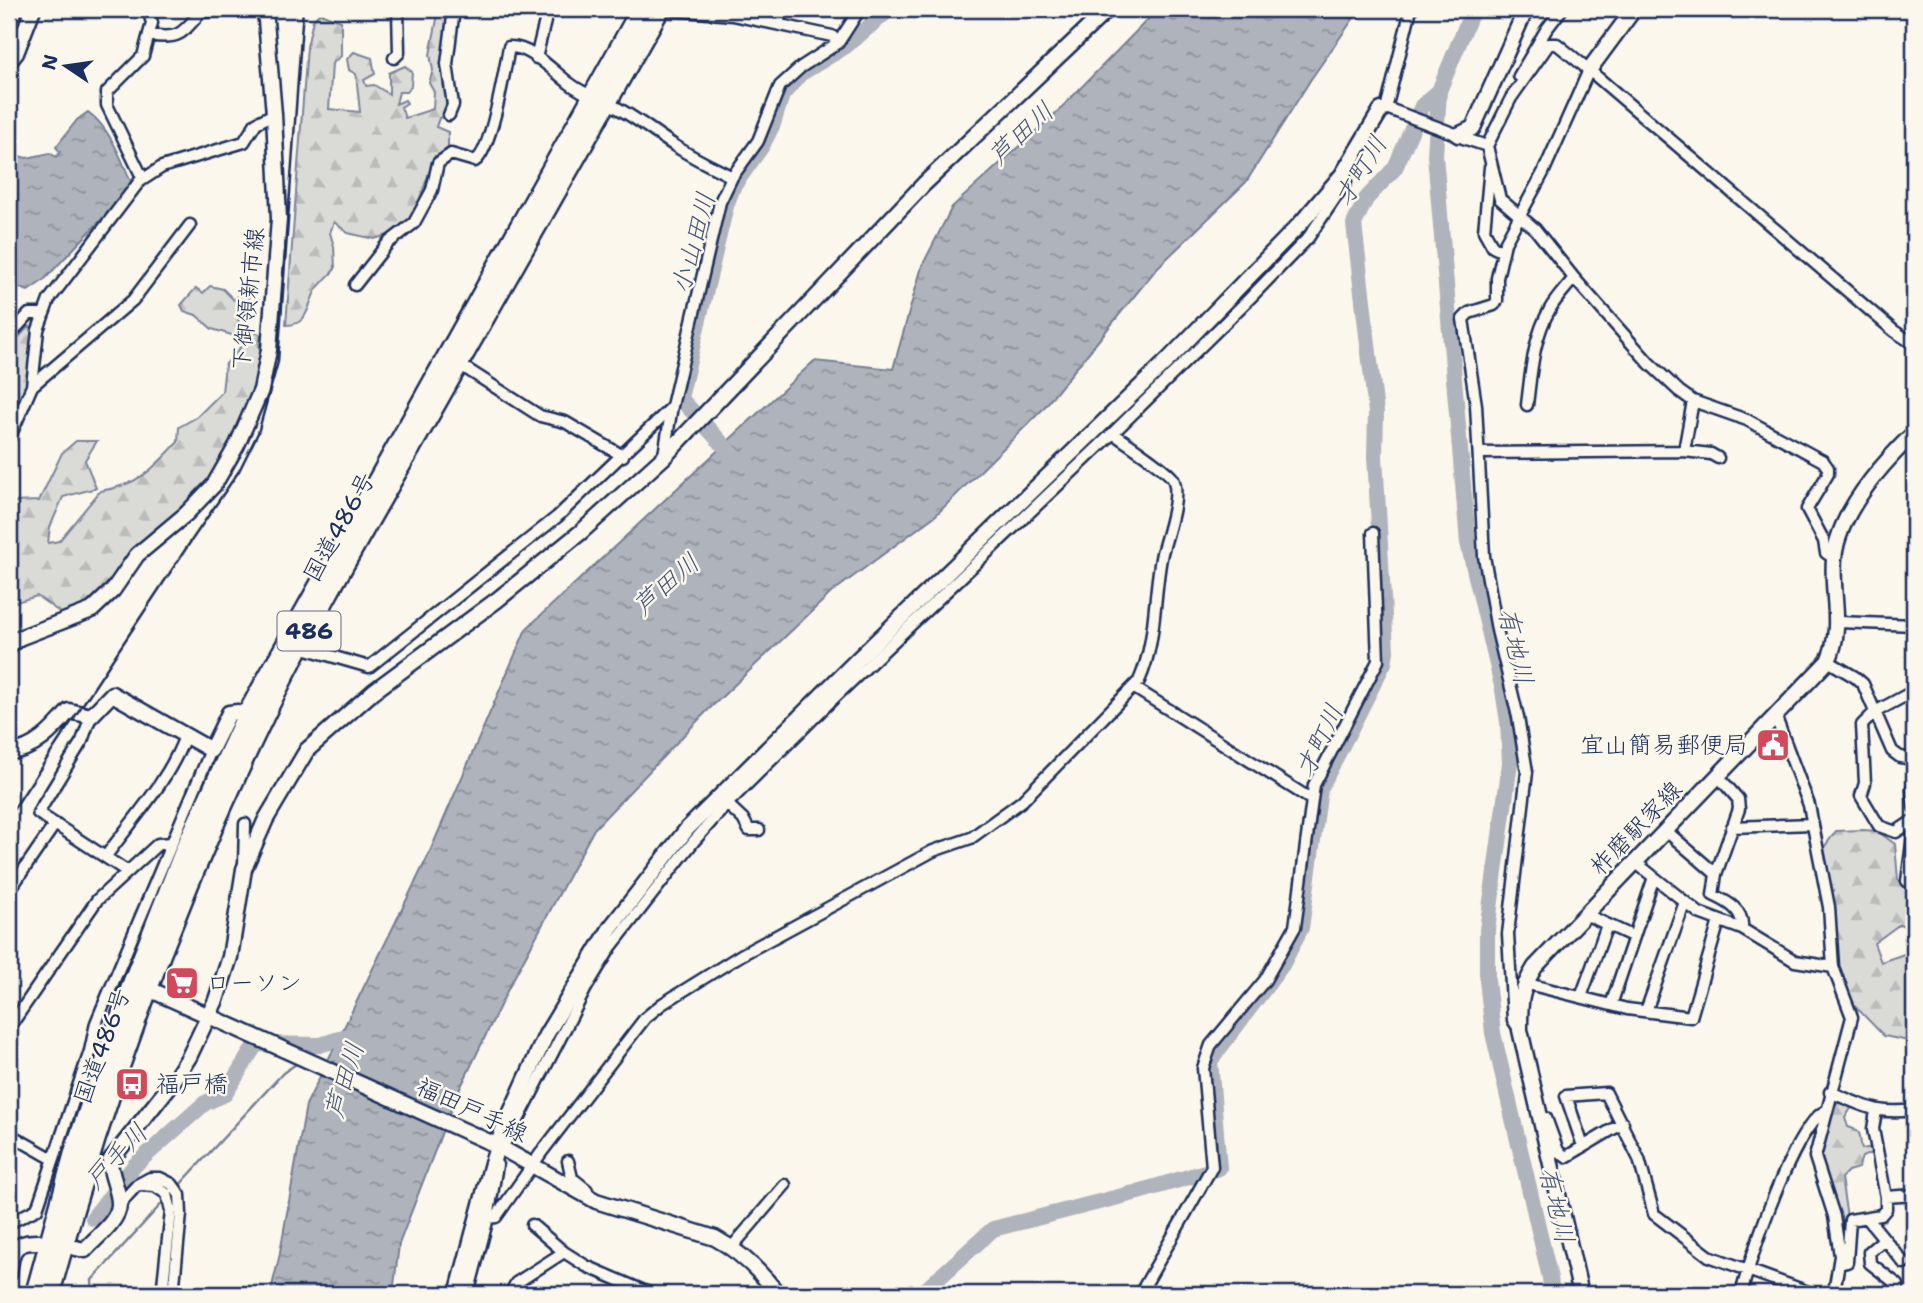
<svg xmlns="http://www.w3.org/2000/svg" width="1923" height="1303" viewBox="0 0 1923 1303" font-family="'Shantell Sans','Klee One',sans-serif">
	<defs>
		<pattern id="forest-firs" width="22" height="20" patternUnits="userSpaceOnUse" patternTransform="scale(1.75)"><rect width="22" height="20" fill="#dadad7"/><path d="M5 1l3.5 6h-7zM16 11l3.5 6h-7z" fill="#babbbb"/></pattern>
		<pattern id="water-ripples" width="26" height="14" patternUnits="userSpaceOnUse" patternTransform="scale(1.75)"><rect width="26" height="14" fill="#afb3bb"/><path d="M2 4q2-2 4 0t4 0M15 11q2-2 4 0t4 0" fill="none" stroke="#8e929b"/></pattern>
	</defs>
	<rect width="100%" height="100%" fill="#fbf7ec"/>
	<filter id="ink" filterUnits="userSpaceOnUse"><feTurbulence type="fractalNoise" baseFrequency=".0143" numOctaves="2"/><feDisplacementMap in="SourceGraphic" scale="14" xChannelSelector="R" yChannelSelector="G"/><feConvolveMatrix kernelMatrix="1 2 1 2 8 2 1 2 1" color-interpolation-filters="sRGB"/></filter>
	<g filter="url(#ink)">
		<path fill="url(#forest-firs)" stroke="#7a849a" stroke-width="2" d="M439,9H450L449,101L445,117L439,118L436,127L448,132V155L435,156L413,218L399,232L374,239L348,233L334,222L330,233L334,246L335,269C329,276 321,283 316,290C307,306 309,325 286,325L307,47L313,20L320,13L341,21V56L332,64L329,109L360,112L356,74L349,70L347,59L354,52L372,58L375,74L364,80L366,86L374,85L389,94V73L405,66L412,72L411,86L407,92H399L396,104L405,100L407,103L401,107L405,118L433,109L434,92L429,83L433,70L430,55Z
			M210,286L223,289L234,300L244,291L249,298L240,313L238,323L261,335L259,347L263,362L247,409L231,443L204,490L96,602L65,616L37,596L9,604V513L14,502L39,501L62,453L76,441H97L85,460L96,488L63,497L50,527L48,543L59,541L100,491C139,485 152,470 178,442L179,427L197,417L222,392L225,365L240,348L235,336L212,329L196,315L184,311L181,305L196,288L203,293Z
			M29,326L42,334L35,386L9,431V348Z
			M1863,830L1877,831L1895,844L1898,880L1911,886L1914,884V931L1900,924L1874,943L1881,962L1907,953L1904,934L1914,937V1042L1884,1036L1854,1005L1843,986L1835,963L1822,850L1836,831Z
			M1838,1103L1853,1105L1845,1118L1848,1127C1865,1132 1858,1137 1862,1149L1873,1147L1874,1152L1862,1157L1858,1168L1848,1171L1841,1178L1847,1217L1843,1233L1845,1257L1817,1157L1830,1113Z"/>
		<path fill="url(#water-ripples)" stroke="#747e96" stroke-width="2" d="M1158,9H1360L1311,79L1246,182L1157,268L1042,410L936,515L831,593L705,713L594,829L510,985L454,1101L399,1244L393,1294H270L279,1258L306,1105L428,856L526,629L814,361L893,369L922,266L952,207L1059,110Z
			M88,112C108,126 121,157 130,180L133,181L131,188L44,280L28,291L9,284V154L27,158L50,153L56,157L60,152L56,147L77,120Z"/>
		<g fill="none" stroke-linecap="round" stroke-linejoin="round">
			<path stroke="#747e96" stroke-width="2.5" d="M310,1055L320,1048L339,1041
				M177,1188L283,1073L299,1062
				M92,1294V1280L165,1200"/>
			<path stroke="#afb3bb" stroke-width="16" d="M1473,9L1439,91L1435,155L1468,543L1503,690L1508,722L1510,763L1487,930V980L1493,1033L1550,1278L1552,1294
				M738,461L680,398L726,206L733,187L762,146L773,124L782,95L800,74L846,46L890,9
				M93,1218L135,1165L205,1103L225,1094L256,1044L320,1045L357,1033
				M921,1294L993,1229L1138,1192L1219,1168L1210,1061L1282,965L1301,928L1320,789L1384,663L1386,651L1375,456L1376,413L1354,224L1366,199L1395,168L1422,106L1439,91"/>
			<g stroke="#1b2f5e" stroke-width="15">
				<path id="street" d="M660,9L733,15L832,36L838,43
					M778,24L782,9
					M149,35C180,40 181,34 201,12L229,9
					M394,58L399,53L398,9
					M536,58L548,9
					M1519,76L1546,30L1562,9
					M1386,109L1411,9
					M1381,110L1389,109L1458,135
					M449,115L453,105L447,64L454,9
					M1461,134L1463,138L1487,146
					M1490,167L1484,231L1493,247L1503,252
					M143,179L107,105V92L143,56L152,23L148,9
					M355,285L388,243L414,223L432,190L438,163L451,154L475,161C491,152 505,69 509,47C531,46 553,71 569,83C585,96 604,100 621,110C642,122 660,137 680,149C697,160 715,168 732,177
					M9,336L29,314H43
					M459,364L540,416L565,422L623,456
					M32,386L133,300L190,225
					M1527,405C1531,373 1533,338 1550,309C1556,298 1566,288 1574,278
					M9,439L32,386L38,330L49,300L139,182L162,167L244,142L256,123L274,114
					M1684,451L1693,401
					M1479,453L1684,451L1711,454L1718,458
					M664,455L672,406L720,202L732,177L758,141L780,86L801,67L838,43L860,9
					M1834,558L1826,553L1824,541L1807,509L1828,474V468L1823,461L1747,420L1693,401L1679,391L1649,363L1574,278L1535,229L1500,199L1487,146L1511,98L1549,44H1557L1589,70L1894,331L1914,344
					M1838,622L1914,625
					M300,647L369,667L557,517L672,407
					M1828,661L1855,677L1863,684L1892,751L1900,757L1914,759
					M1133,687L1312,800
					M1914,691L1875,712L1862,725L1865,783L1861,796L1879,826L1896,832L1914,820
					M1775,715L1809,805L1829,907L1833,967L1852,1017L1815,1157L1834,1216L1840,1256L1835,1286L1831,1294
					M91,716L82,741L38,813L128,872
					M1914,782L1912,790L1914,807
					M727,804L743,819L749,830H759
					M1732,827L1813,824
					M1665,830L1716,874L1713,895C1728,902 1744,910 1742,929
					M106,856C134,818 169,780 185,736
					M1635,862L1699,913L1742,929L1795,961L1833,967
					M244,865L245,824
					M1716,874L1739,809L1738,799L1718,776
					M1907,881L1914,829
					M9,891L55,824
					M1585,914L1634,937
					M1524,983L1627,1009L1691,1017L1719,921
					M1581,997L1607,925
					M1611,1005L1654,877
					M1646,1011L1685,902
					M9,1028L97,900L158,844L171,843
					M1519,1029L1513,1020L1508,934L1527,772L1518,717L1497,630L1484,556L1476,405L1463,319L1469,313L1494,305L1497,301V278L1505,243L1543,173L1589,70
					M1830,1092C1865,1106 1876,1115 1914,1110
					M1876,1111L1873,1129L1886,1197
					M1546,1118L1558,1151L1566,1157L1623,1123
					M9,1134L53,1159
					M1583,1146L1566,1096L1606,1093L1639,1159L1654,1214L1709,1256L1814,1294
					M498,1147L505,1142L512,1132L586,988L611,947L694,841L727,804L834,698L1113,433L1250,298L1308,238L1346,182L1342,175
					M568,1161L572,1178L587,1190
					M138,1185L155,1186L167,1194L171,1211L162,1294
					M119,1205L137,1185L150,1178H160L172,1184L180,1195L181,1214L173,1294
					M488,1218L496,1217L541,1153L645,1018L662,1004L741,955L828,908L933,851L971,838L1022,801L1139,681C1157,641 1153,596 1162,553C1167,535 1181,495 1173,479C1167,469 1125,442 1113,433
					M1868,1219L1904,1263
					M9,1223L37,1209L90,1051L96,1023L211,750
					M532,1225L564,1252L586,1266L651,1294
					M1883,1240L1869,1252L1870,1263L1898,1285L1897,1294
					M732,1247L785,1185
					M1839,1264L1847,1262L1850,1220L1881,1215L1886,1209V1197L1914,1195
					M468,1294L488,1218L497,1165
					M510,1294L516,1283L564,1252
					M1140,1294L1212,1167L1203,1068L1211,1045L1265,980L1295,927L1314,785L1378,661L1373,533
					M1741,1294C1750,1259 1794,1124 1826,1111"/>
			</g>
			<g stroke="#1b2f5e" stroke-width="19">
				<path id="secondary" d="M9,62L16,53L33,9
					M1589,70L1634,9
					M1458,135L1473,128L1526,9
					M9,646L19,638L92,610L113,590L137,555L186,514L214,485L237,445L261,390L269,350L279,219L274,114L265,9
					M9,752C34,751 54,729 69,711L91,716L112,694L211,750L229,713L238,712L254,717
					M140,985L498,1146L596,1201L715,1238C741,1252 760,1271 778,1294
					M9,1274C10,1267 11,1257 14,1251C24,1233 68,1247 85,1250C95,1238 118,1222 119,1205C120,1192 110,1175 110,1161L172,1083L189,1057L216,1000L230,957L244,869L266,819L307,750L374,691L497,600L581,532L664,457L924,184L1108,9
					M457,1294L492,1163L502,1132L546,1035L611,927L687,829L855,662L1169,359L1301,223L1342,175L1381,110
					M1581,1294L1520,1030C1520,1002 1520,991 1535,967L1828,661C1844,627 1831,595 1834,559C1838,513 1882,464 1914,433"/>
			</g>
			<g stroke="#1b2f5e" stroke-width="23">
				<path id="highway" d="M35,1294L75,1149L133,981L185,849L247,714L641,9
					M50,1294C103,1098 173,906 261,723C314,613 377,508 437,402C512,271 586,140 660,9"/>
			</g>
			<use href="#street" stroke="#fbf7ec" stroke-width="10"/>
			<use href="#secondary" stroke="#fbf7ec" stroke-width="14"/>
			<use href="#highway" stroke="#fbf7ec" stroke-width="18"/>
			<path stroke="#1b2f5e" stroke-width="2.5" d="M9,816L187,547L239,471L258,433L278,362L303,9"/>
		</g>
	</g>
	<defs>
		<g id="civic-square" transform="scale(1.75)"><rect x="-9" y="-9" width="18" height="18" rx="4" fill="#d1495b" stroke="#fbf7ec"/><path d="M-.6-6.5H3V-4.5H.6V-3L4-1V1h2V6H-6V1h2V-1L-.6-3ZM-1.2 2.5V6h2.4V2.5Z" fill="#fff"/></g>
		<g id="supermarket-square" transform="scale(1.75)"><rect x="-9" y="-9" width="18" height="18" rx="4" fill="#d1495b" stroke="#fbf7ec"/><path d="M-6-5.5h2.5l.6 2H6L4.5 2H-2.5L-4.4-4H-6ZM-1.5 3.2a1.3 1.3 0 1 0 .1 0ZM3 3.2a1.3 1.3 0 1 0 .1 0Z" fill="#fff"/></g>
		<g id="bus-square" transform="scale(1.75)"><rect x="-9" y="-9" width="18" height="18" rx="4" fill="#d1495b" stroke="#fbf7ec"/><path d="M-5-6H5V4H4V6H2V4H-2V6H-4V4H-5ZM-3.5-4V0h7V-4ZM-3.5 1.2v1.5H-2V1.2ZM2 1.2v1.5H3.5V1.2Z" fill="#fff"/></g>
	</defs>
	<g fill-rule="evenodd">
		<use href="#civic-square" x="1773" y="745"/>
		<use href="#supermarket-square" x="182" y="983"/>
		<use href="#bus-square" x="132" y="1084"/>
	</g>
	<g text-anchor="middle" stroke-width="5" stroke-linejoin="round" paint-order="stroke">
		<rect fill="#fbf7ec" stroke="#5e6b89" stroke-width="2" x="277.5" y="611.5" width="63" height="39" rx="5"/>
		<g font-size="23" font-weight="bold" fill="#1b2f5e">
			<text x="309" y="639">486</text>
		</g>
		<g font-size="24" fill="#1b2f5e" stroke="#fbf7ec">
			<text transform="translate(248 299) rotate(-84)" y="8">下御領新市線</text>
			<text transform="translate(339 527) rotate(-61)" y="8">国道486号</text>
			<text transform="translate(1636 828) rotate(-46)" y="8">柞磨駅家線</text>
			<text transform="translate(102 1046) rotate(-70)" y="8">国道486号</text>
			<text transform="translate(472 1110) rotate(25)" y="8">福田戸手線</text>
		</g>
		<g font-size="24" fill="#1b2f5e" stroke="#fbf7ec" text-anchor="start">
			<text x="1748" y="753" text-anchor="end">宜山簡易郵便局</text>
			<text x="206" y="991">ローソン</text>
			<text x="156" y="1092">福戸橋</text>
		</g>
		<g font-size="26" font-style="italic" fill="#47577a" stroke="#fbf7ec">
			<text transform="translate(1021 133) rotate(-43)" y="9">芦田川</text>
			<text transform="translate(1360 171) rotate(-59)" y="9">才町川</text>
			<text transform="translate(693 243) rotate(-75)" y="9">小山田川</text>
			<text transform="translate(666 584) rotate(-41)" y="9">芦田川</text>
			<text transform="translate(1516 646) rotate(77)" y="9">有地川</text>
			<text transform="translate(1319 741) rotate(-65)" y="9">才町川</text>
			<text transform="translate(344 1080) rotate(-73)" y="9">芦田川</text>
			<text transform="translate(116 1156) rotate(-47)" y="9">戸手川</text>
			<text transform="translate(1557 1205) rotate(77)" y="9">有地川</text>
		</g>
	</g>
	<rect width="1923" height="1303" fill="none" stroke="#fbf7ec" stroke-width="35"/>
	<rect x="18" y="18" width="1888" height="1268" fill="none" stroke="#1b2f5e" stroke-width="2.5" filter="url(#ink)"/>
	<g transform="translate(66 66) rotate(283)" stroke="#fbf7ec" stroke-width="5" paint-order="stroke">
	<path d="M0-5L12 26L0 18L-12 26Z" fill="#1b2f5e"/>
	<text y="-10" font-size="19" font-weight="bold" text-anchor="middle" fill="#1b2f5e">N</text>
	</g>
</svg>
